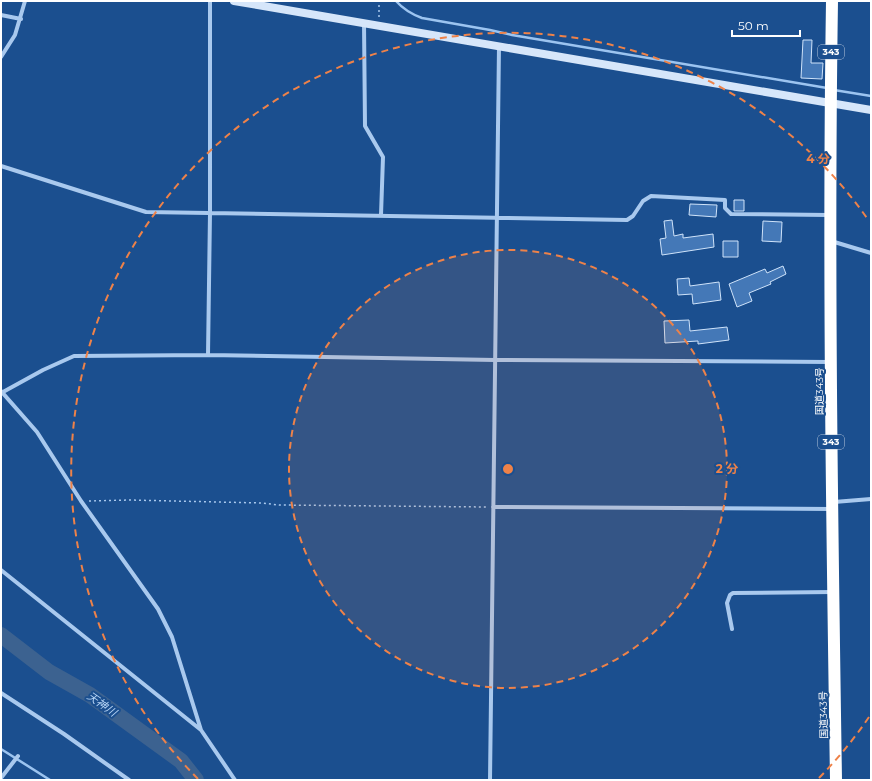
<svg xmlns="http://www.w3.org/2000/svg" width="872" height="781" viewBox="0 0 872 781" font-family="Montserrat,'Noto Sans JP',sans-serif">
	<rect width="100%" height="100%" fill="#1b4f8f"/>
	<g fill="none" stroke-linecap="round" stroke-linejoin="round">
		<path stroke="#9cc4f0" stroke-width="2.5" d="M396,1C404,10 411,14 422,18L490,30L512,35L827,88
			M834,90L871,96
			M1,749L50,780"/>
		<path stroke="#3c6290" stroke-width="16" d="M1,635L49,672L90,695L181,761L196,780"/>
	</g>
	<path fill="#4478b7" stroke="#cfe3fa" d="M803,40H812L811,63H823L822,79L801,78Z
		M734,200H744V211H734Z
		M690,204L717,205L716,217L689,215Z
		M672,220L674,236L683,234V238L713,234L714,247L662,255L660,239L666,238L664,221Z
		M763,221L782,222L781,242L762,241Z
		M723,241H738V257H723Z
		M783,266L786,274L770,282L771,284L749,293L752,301L737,307L729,284L765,269L767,273Z
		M689,278L690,286L719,282L721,300L693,304L692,294L678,295L677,279Z
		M689,320L690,331L727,327L729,340L698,344V341L665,343L664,321Z"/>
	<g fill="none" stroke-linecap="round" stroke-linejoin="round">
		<path stroke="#a9c9ee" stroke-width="1.5" stroke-dasharray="2 3" stroke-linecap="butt" d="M379,17V1
			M89,501L129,500L262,503L279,505L487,507"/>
		<path stroke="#a9c9ee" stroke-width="4" d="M1,15L21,19
			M364,23L365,126L383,157L381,215
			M1,57L15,35L25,1
			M1,166L146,212L627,220L633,216L643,201L651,196L725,200V208L731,214L828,215
			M831,241L871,253
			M208,355L210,213V1
			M1,391L37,432L81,501L158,609L172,637L201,730
			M3,392L43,370L74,356L208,355L495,360L830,362
			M834,502L871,499
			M493,507L831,509
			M1,570L201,730L235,780
			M732,629L727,603L730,595L733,593L833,592
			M1,693L64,734L129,780
			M1,778L18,756
			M490,780L499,46"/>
		<path stroke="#d6e6fa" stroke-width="8" d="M234,1L871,110"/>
		<path stroke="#fff" stroke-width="12" d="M832,1C828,261 832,520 836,780"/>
	</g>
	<circle cx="508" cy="469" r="219" fill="#ee8249" fill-opacity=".12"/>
	<g fill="none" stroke="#ee8249" stroke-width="2" stroke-dasharray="7 5">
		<circle cx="508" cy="469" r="219"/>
		<path d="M869 717A438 438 0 0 1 818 779M198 779A438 438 0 1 1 869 221"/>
	</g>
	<g text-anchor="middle" stroke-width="4" stroke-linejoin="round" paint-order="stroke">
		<g fill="#1b4f8f" stroke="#bbcadd" stroke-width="1">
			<rect x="818" y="45" width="26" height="14" rx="3"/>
			<rect x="818" y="435" width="26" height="14" rx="3"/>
		</g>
		<g font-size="9" font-weight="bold" fill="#fff">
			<text x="831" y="55">343</text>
			<text x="831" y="445">343</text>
		</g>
		<g font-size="10" fill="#fff" stroke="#1b4f8f">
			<text transform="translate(819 391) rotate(-90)" y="4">国道343号</text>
			<text transform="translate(823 715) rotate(-91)" y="4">国道343号</text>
		</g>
		<g font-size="11" font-style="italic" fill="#b5d3f5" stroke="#1b4f8f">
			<text transform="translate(102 704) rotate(35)" y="4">天神川</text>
		</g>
	</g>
	<circle cx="508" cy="469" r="6" fill="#ee8249" stroke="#1b4f8f" stroke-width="2"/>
	<g font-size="12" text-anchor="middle" font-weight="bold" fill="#ee8249" stroke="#1b4f8f" stroke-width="4" stroke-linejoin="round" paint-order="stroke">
		<text x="818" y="163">4 分</text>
		<text x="727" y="473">2 分</text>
	</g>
	<rect width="872" height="781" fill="none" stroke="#ffffff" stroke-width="4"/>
	<path d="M732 30v6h68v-6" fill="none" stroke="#ffffff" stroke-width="2"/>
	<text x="738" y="30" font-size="12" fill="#ffffff" stroke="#1b4f8f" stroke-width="3" paint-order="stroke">50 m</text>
</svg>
